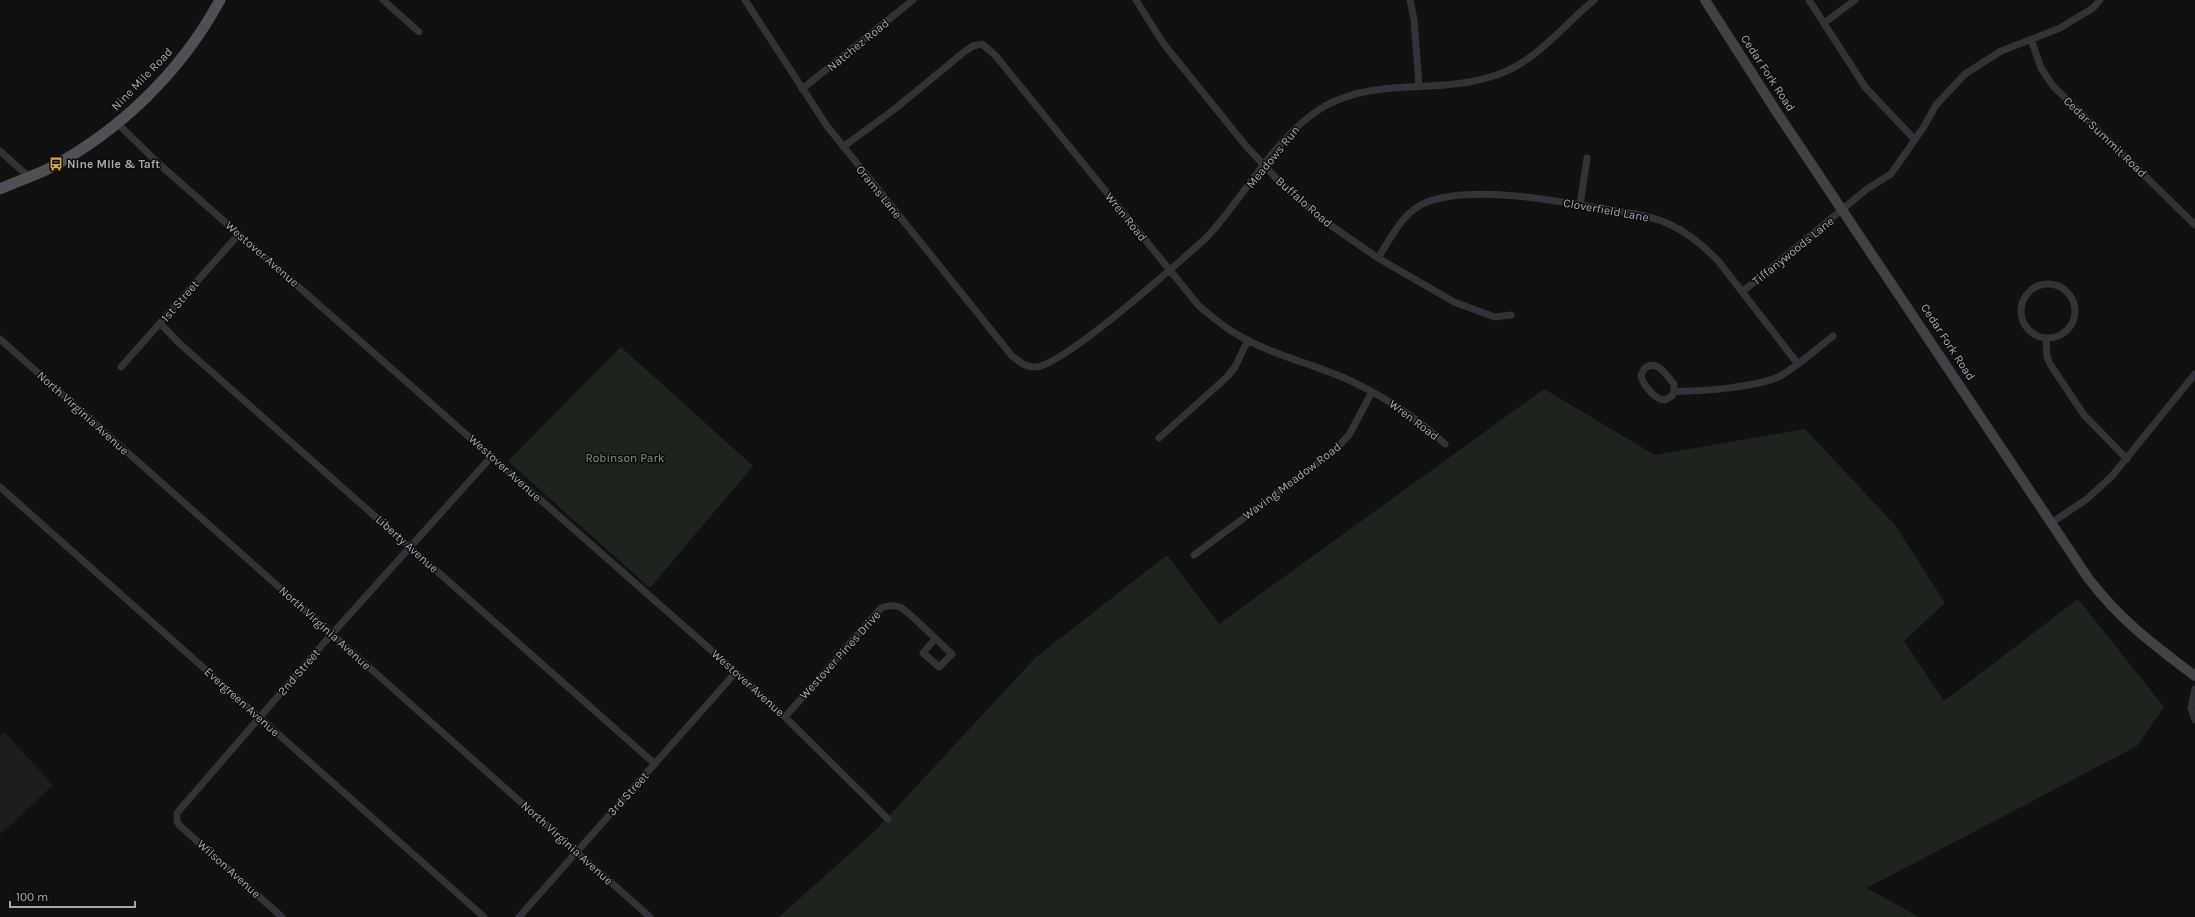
<svg xmlns="http://www.w3.org/2000/svg" width="2195" height="917" viewBox="0 0 2195 917" font-family="Karla,sans-serif">
	<rect width="100%" height="100%" fill="#111112"/>
	<path fill="#1d1d1e" d="M4,732L53,785L2,833L0,832V736Z"/>
	<path fill="#1d241e" d="M621,347L753,466L650,588L508,461Z
		M1544,389L1655,455L1805,429L1895,525L1945,603L1904,641L1944,701L2078,599L2164,707L2137,746L1867,888L1919,917H779L875,831L1035,658L1167,555L1219,624Z"/>
	<g fill="none" stroke-linecap="round" stroke-linejoin="round">
		<path stroke="#323336" stroke-width="7" d="M383,0L419,32
			M745,0L827,126L1012,356C1020,362 1026,368 1036,367C1066,364 1178,263 1206,238C1243,199 1278,132 1325,106C1379,76 1442,96 1499,74C1536,61 1564,25 1594,0
			M1136,0L1163,43L1246,146L1277,179L1320,218L1378,258L1454,302L1495,317L1511,315
			M1410,0L1414,19L1419,86
			M1809,0L1865,87L1915,140
			M1824,23L1855,0
			M2031,39L2041,68L2053,86L2195,225
			M802,89L913,0
			M117,123L158,163L736,672L785,717L888,819
			M843,147L896,108L964,52L973,46L982,44L995,55L1199,306C1210,315 1221,325 1233,332C1268,354 1311,363 1349,380C1385,397 1416,417 1445,444
			M0,151L29,177
			M1580,205L1587,158
			M1378,258C1391,238 1403,211 1427,202C1473,185 1551,200 1598,208C1622,212 1647,214 1669,224C1689,233 1705,247 1719,262L1798,364
			M2021 311a27 27 0 1 1 54 0a27 27 0 1 1-54 0Z
			M1742,292L1867,189L1891,174L1923,128L1936,105L1965,74L2001,51L2060,28L2093,8L2100,0
			M160,323L179,343L655,764
			M2046,338L2047,357L2050,364L2084,415L2127,459
			M0,339L650,917
			M121,367L239,234
			M1674,391V384C1666,375 1657,358 1644,369L1641,376C1643,385 1655,400 1665,400L1672,396L1674,391C1699,392 1761,387 1782,375C1800,364 1817,349 1833,336
			M1159,438L1227,377L1235,367L1248,340
			M0,487L484,917
			M2051,523L2087,499L2112,476L2195,374
			M1194,555L1334,451L1349,435L1372,392
			M2195,689L2191,708L2195,720
			M785,717L881,608C888,605 893,605 900,607C909,611 942,646 952,654L939,667L923,653L935,639
			M282,917L179,825L177,821V813L323,644L492,456
			M519,917L736,672"/>
		<path stroke="#404246" stroke-width="10" d="M1705,0L1778,114L2088,578C2120,620 2154,645 2195,676"/>
		<path stroke="#4e5055" stroke-width="11" d="M0,189C16,182 33,176 48,169C120,131 181,72 220,0"/>
	</g>
	<defs>
		<g id="bus-bare" transform="scale(1.08)"><path d="M-5-6H5V4H4V6H2V4H-2V6H-4V4H-5ZM-3.5-4V0h7V-4ZM-3.5 1.2v1.5H-2V1.2ZM2 1.2v1.5H3.5V1.2Z" fill="#d9a641" stroke="#0c0c0d" stroke-width="2.5" paint-order="stroke"/></g>
	</defs>
	<g fill-rule="evenodd">
		<use href="#bus-bare" x="56" y="164"/>
	</g>
	<g text-anchor="middle" stroke-width="3" stroke-linejoin="round" paint-order="stroke">
		<g font-size="12" fill="#a4a8b1" stroke="#0c0c0d">
			<text transform="translate(858 45) rotate(-39)" y="4">Natchez Road</text>
			<text transform="translate(1768 73) rotate(57)" y="4">Cedar Fork Road</text>
			<text transform="translate(142 79) rotate(-46)" y="4">Nine Mile Road</text>
			<text transform="translate(2105 137) rotate(44)" y="4">Cedar Summit Road</text>
			<text transform="translate(1273 157) rotate(-51)" y="4">Meadows Run</text>
			<text transform="translate(879 192) rotate(51)" y="4">Orams Lane</text>
			<text transform="translate(1304 202) rotate(41)" y="4">Buffalo Road</text>
			<text transform="translate(1606 210) rotate(10)" y="4">Cloverfield Lane</text>
			<text transform="translate(1126 217) rotate(51)" y="4">Wren Road</text>
			<text transform="translate(1793 251) rotate(-39)" y="4">Tiffanywoods Lane</text>
			<text transform="translate(262 254) rotate(41)" y="4">Westover Avenue</text>
			<text transform="translate(180 301) rotate(-49)" y="4">1st Street</text>
			<text transform="translate(1948 342) rotate(57)" y="4">Cedar Fork Road</text>
			<text transform="translate(83 413) rotate(42)" y="4">North Virginia Avenue</text>
			<text transform="translate(1414 420) rotate(37)" y="4">Wren Road</text>
			<text transform="translate(505 468) rotate(42)" y="4">Westover Avenue</text>
			<text transform="translate(1292 481) rotate(-37)" y="4">Waving Meadow Road</text>
			<text transform="translate(407 544) rotate(42)" y="4">Liberty Avenue</text>
			<text transform="translate(325 628) rotate(42)" y="4">North Virginia Avenue</text>
			<text transform="translate(840 655) rotate(-48)" y="4">Westover Pines Drive</text>
			<text transform="translate(299 672) rotate(-49)" y="4">2nd Street</text>
			<text transform="translate(748 683) rotate(42)" y="4">Westover Avenue</text>
			<text transform="translate(242 702) rotate(42)" y="4">Evergreen Avenue</text>
			<text transform="translate(628 794) rotate(-48)" y="4">3rd Street</text>
			<text transform="translate(567 843) rotate(42)" y="4">North Virginia Avenue</text>
			<text transform="translate(229 869) rotate(42)" y="4">Wilson Avenue</text>
		</g>
		<g font-size="12" font-weight="bold" fill="#a4a8b1" stroke="#0c0c0d" text-anchor="start">
			<text x="67" y="168">Nine Mile &amp; Taft</text>
		</g>
		<g font-size="12" fill="#7d9a7e" stroke="#0c0c0d">
			<text x="625" y="462">Robinson Park</text>
		</g>
	</g>
	<path d="M10 901v6h125v-6" fill="none" stroke="#a4a8b1" stroke-width="2"/>
	<text x="16" y="901" font-size="12" fill="#a4a8b1" stroke="#0c0c0d" stroke-width="3" paint-order="stroke">100 m</text>
</svg>
